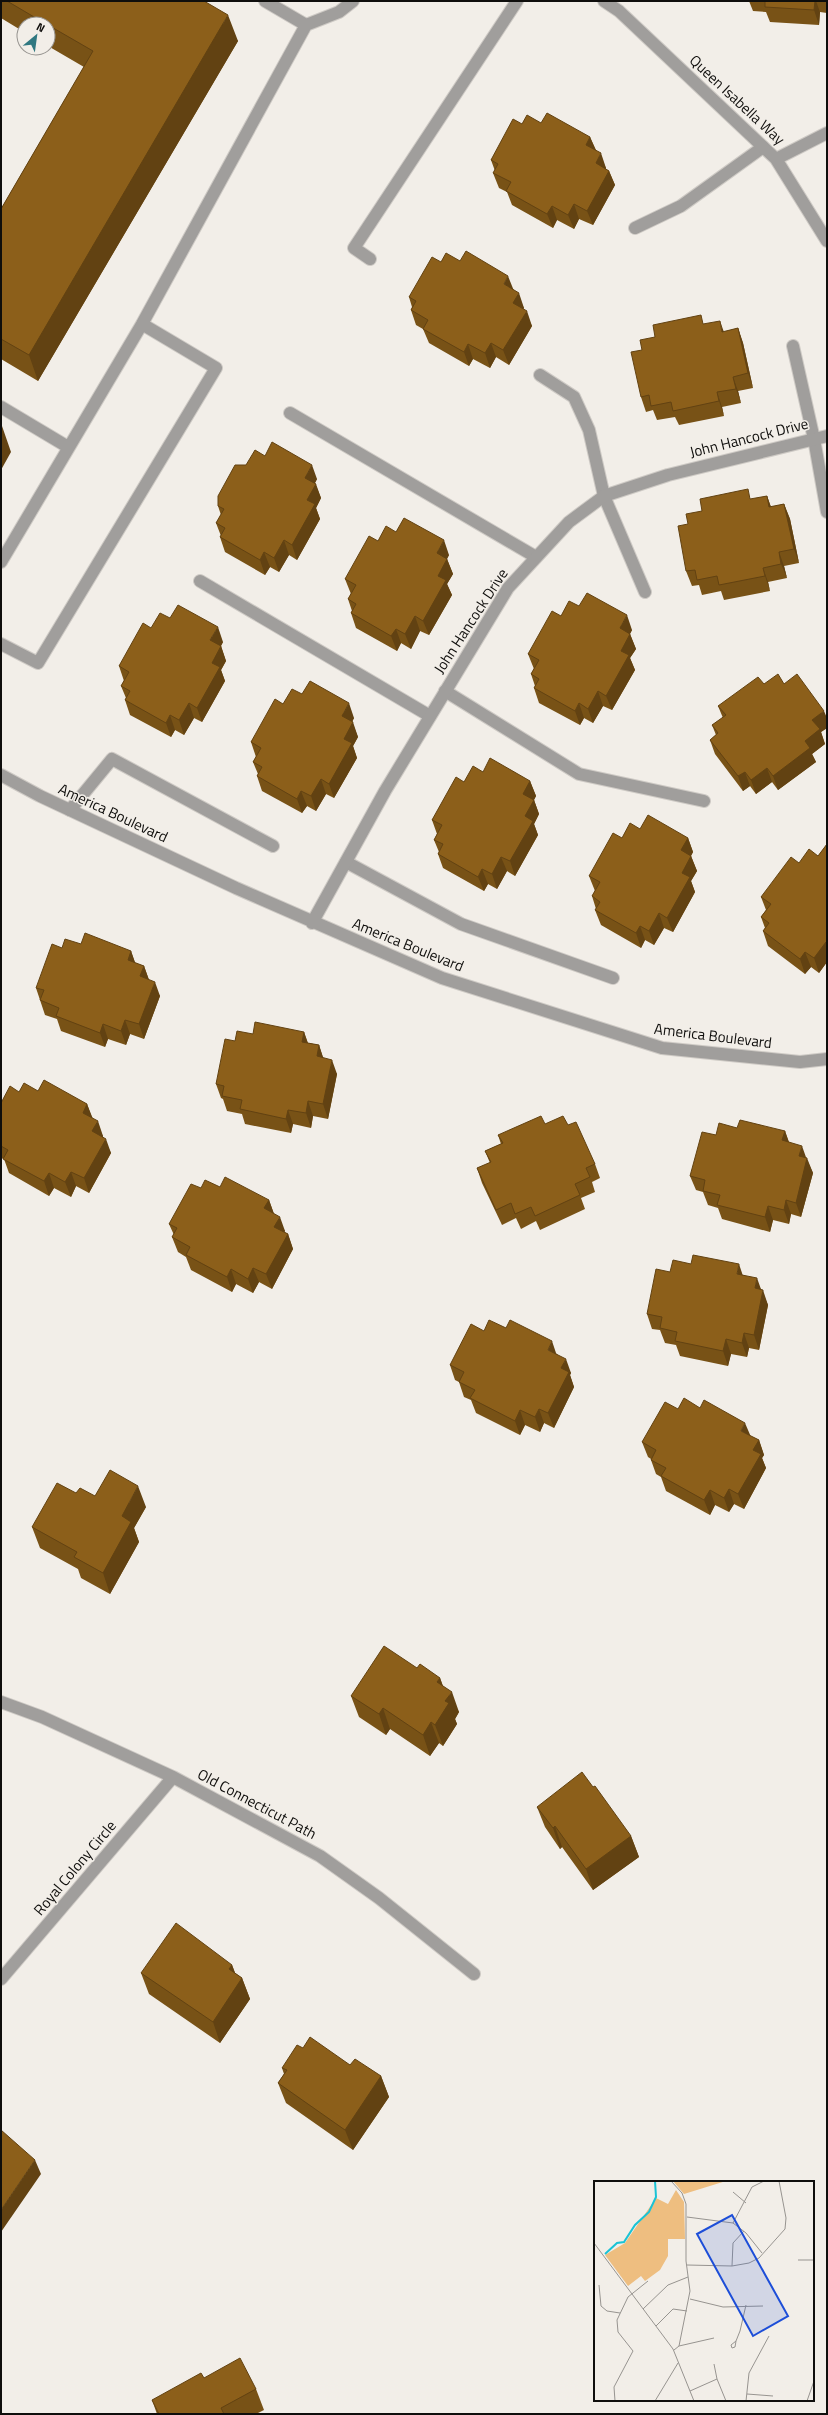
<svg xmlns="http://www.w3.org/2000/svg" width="828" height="2415" viewBox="0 0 828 2415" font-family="'Titillium Web',sans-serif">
	<rect width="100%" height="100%" fill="#f2eee8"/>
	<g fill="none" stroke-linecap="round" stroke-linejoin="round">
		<g stroke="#cecac5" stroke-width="14">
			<path id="lane" d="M265,1L306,25
				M635,228L681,206L763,147
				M370,259L354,248L517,1
				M793,346L814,439L827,512
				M540,375L574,397L589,430L604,496L645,592
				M1,407L68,447
				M290,413L536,557
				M1,562L142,324L306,25L339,12L353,1
				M200,581L430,716
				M1,644L38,663L216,368L142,324
				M445,691L579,774L704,801
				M70,810L112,759L273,846
				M346,862L461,924L613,978"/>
		</g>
		<g stroke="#cecac5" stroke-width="14">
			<path id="street" d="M604,1L619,11L776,159L827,241
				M776,159L827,133
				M1,775L40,796L236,888L442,978L662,1048L800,1062L827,1059
				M312,923L385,791L508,588L569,522L604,496L668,475L827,436
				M1,1702L42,1717L173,1777L320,1856L379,1898L474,1974
				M1,1979L173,1777"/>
		</g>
		<use href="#lane" stroke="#a09e9c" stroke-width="12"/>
		<use href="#street" stroke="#a09e9c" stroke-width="12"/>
	</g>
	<path fill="#785216" d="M1,1H204L238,41L38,381L1,359V209L84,67L48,46V24H24V32L1,18Z
		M749,1H827V13L820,12L819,25L770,22L766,12L753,11Z
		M541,123L590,137L596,150L606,168V169L609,171L615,185L593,225L579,219L574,229L557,220L553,228L512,205L507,192L499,188L493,173L495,171L491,160L522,124Z
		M441,262L514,290L524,308L523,309L532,326L509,365L496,357L490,368L473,359L469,366L429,343L423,329L416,325L411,310L412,307L409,297Z
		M704,324L724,332L738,328L743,343L753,388L738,391L741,403L722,407L724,416L679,425L675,417L657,420L653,410L646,412L641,397L642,350L655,337Z
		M265,456L317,479L315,483L321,498L316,508L320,519L297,560L289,555L279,572L270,567L265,575L225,552L220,537L221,536L216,523L221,515L218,506L246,465Z
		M767,496L771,507L784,504L790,519L799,563L784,566L787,578L768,582L770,591L724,600L721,591L702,595L699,585L692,586L686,571L688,524L702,511Z
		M396,532L449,555L447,559L453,574L447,584L452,595L429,635L420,631L411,649L401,643L397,651L356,628L351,613L352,611L348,599L351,594L345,579L378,541Z
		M579,606L632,630L630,634L636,649L630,658L635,670L612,710L603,706L593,723L584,718L580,725L539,703L534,688L535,686L531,674L534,669L528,654L561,616Z
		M151,628L223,642L221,646L226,661L221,670L225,681L202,722L194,718L184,735L175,730L171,737L130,715L125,700L126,698L121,686L124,681L119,666Z
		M764,684H784L827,718V728L821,732L825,744L812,754L816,762L778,790L772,782L756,794L750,786L743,791L715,754L710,740L716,735L712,725L723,718L718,706Z
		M302,694L354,718L352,722L358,737L353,746L357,758L334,798L326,794L316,811L307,806L302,813L262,791L257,776L258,774L253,762L256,757L251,742L283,704Z
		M483,772L530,781L536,796L534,800L539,814L534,824L538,835L515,876L507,871L497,889L488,884L484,891L443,868L438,854L439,852L434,840L437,834L432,820L464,782Z
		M640,829L688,838L693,852L691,856L697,871L691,881L695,892L673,932L664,928L654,945L645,940L641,948L601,925L595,910L596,909L592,896L595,891L589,876L622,838Z
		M827,844V962L819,973L811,967L805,974L768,946L763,931L765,928L761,917L766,910L761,897L799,863L818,856Z
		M81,944L131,951L135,963L144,966L149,980L160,996L144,1039L130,1034L126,1045L108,1039L105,1047L61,1031L57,1019L45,1015L36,988L62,948Z
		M304,1032L308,1043L319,1045L323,1058L337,1074L328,1119L313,1116L311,1128L293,1124L291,1133L245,1124L242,1114L227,1111L223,1099L221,1098L216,1084L235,1041L253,1034Z
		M38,1091L87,1104L92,1118L103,1136V1137L111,1153L89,1193L76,1186L71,1197L54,1188L49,1196L9,1173L4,1159L1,1158V1103L19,1092Z
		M545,1124L568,1125L595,1164L600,1178L592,1182L595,1192L581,1198L585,1209L540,1230L536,1221L521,1229L516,1218L502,1225L482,1183L477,1168L490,1163L485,1151L501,1144L498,1135Z
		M737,1128L785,1131L789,1142L806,1158L813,1173L801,1217L791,1214L789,1224L773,1220L770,1232L722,1219L718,1208L708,1205L703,1192L696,1190L690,1176Z
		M220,1187L269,1200L274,1214L285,1231L284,1232L288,1234L293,1249L272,1289L259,1282L253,1293L236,1284L232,1292L191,1270L186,1257L178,1252L172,1237L174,1235L169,1224L201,1188Z
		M670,1272L743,1275L761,1289L768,1305L759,1350L749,1348L747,1357L731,1354L728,1366L680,1356L676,1345L665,1343L660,1330L652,1329L647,1314Z
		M484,1331L557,1354L571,1373L570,1375L574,1387L554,1428L544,1423L540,1432L525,1425L520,1435L476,1413L471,1400L464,1397L459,1382L455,1380L450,1365Z
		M678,1409L750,1436L759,1440L764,1455L762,1458L766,1468L744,1509L734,1504L729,1512L715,1505L710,1515L666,1491L661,1477L656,1474L651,1460V1459L648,1457L642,1442Z
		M76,1493L95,1496L146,1507L134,1528L139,1542L110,1594L81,1578L78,1569L40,1548L32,1527Z
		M417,1668L440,1678L443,1686L459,1712L455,1719L457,1724L443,1746L439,1743L430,1756L390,1729L386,1735L359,1717L351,1696Z
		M537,1807L631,1836L639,1857L593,1890L562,1847L560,1849L545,1827Z
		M232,1965L235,1973L242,1978L250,1999L220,2043L149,1994L141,1973Z
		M303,2048L350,2065L381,2076L389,2097L353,2150L286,2103L278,2083L284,2074L282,2068Z
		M204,2378L256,2389L264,2410L256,2414H157L152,2400Z"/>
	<path fill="#624212" d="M815,1H816L820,12L819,25L814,10Z
		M228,15L238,41L38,381L29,355Z
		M590,137L596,151L586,145Z
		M601,153L606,168L601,178L596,163Z
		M609,171L615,185L593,225L587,211Z
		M574,204L579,219L574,229L568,215Z
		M552,206L557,220L553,228L547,214Z
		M508,276L514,291L504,284Z
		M519,293L524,308L518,317L513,303Z
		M527,311L532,326L509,365L503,350Z
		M720,321L725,335L722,332Z
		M738,328L743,343L753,388L748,373Z
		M491,343L496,357L490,368L485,353Z
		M468,344L473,359L469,366L464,352Z
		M733,377L738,391L741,403L736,389Z
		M717,392L722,407L724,416L719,401Z
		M2,426L11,452L1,470V428Z
		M312,465L317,479L310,492L305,478Z
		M316,484L321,498L316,508L320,519L297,560L292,545L307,500Z
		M767,496L772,510L769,507Z
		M784,504L790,519L799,563L794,549Z
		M284,540L289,555L279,572L274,558Z
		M444,540L449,555L442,568L437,553Z
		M264,552L270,567L265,575L260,560Z
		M779,552L784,566L787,578L781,564Z
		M447,559L453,574L447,584L452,595L429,635L423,621L438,576Z
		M763,568L768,582L770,591L765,576Z
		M627,615L632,630L625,643L620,628Z
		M415,616L420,631L411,649L405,634Z
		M218,627L223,642L216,655L210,640Z
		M396,629L401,643L397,651L391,636Z
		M630,634L636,649L630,658L635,670L612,710L606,696L621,651Z
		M221,646L226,661L221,670L225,681L202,722L197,708L212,663Z
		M598,691L603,706L593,723L588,709Z
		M189,703L194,718L184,735L179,720Z
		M349,703L354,718L347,731L342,716Z
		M579,703L584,718L580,725L575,711Z
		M824,711L827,718V728L821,732L825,744L812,754L816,762L778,790L773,776L805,741L812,720Z
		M170,715L175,730L171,737L166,723Z
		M353,722L358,737L353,746L357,758L334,798L329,784L344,739Z
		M767,768L772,782L756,794L751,780Z
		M745,772L750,786L743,791L738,776Z
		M321,779L326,794L316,811L311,796Z
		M530,781L536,796L529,809L523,794Z
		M301,791L307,806L302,813L297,799Z
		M534,800L539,814L534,824L538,835L515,876L510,861L525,816Z
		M688,838L693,852L686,865L681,850Z
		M691,856L697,871L691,881L695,892L673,932L667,918L682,873Z
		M501,857L507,871L497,889L492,874Z
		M482,869L488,884L484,891L478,877Z
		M659,913L664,928L654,945L649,931Z
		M640,926L645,940L641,948L636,933Z
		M826,942L827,945V962L819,973L814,958Z
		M131,951L136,965L128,960Z
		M805,952L811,967L805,974L800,959Z
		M144,966L149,980L140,976Z
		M155,982L160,996L144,1039L139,1024Z
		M125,1020L130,1034L126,1045L121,1031Z
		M103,1024L108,1039L105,1047L100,1033Z
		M304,1032L309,1047L302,1042Z
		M319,1045L324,1060L317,1056Z
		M332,1060L337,1074L328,1119L323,1104Z
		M308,1101L313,1116L311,1128L306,1113Z
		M87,1104L93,1119L83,1113Z
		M288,1110L293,1124L291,1133L286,1119Z
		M98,1121L103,1136L98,1145L92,1131Z
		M785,1131L790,1146L782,1140Z
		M106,1139L111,1153L89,1193L84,1178Z
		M802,1146L807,1160V1158L813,1173L801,1217L796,1203L799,1156Z
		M71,1172L76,1186L71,1197L65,1182Z
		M49,1173L54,1188L49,1196L44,1181Z
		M269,1200L274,1214L264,1208Z
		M786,1200L791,1214L789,1224L784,1210Z
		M768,1206L773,1220L770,1232L765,1217Z
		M280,1217L285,1231L280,1241L274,1227Z
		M288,1234L293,1249L272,1289L266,1274Z
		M739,1264L744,1279L737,1274Z
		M253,1268L259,1282L253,1293L248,1279Z
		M231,1269L236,1284L232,1292L227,1277Z
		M757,1278L762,1292L755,1288Z
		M763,1290L768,1305L759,1350L754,1335Z
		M744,1333L749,1348L747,1357L742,1343Z
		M726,1339L731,1354L728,1366L723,1351Z
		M552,1341L557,1356L548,1350Z
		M566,1359L571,1373L570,1375L574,1387L554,1428L548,1413L561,1368Z
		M539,1409L544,1423L540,1432L535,1417Z
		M520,1410L525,1425L520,1435L515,1421Z
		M745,1423L751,1437L741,1431Z
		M759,1440L764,1455L762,1458L766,1468L744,1509L738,1494L753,1450Z
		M138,1486L146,1507L134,1528L139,1542L110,1594L103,1573L122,1516Z
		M729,1489L734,1504L729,1512L724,1498Z
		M710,1490L715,1505L710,1515L704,1500Z
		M440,1678L447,1698L452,1692L459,1712L455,1719L457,1724L443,1746L435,1725L437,1682Z
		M383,1708L390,1729L386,1735L379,1714Z
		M431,1722L439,1743L430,1756L423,1735Z
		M555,1826L562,1847L560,1849L553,1828Z
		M631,1836L639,1857L593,1890L586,1869Z
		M232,1965L239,1983L242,1978L250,1999L220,2043L213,2022L229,1969Z
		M381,2076L389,2097L353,2150L345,2130Z
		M35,2160L41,2174L1,2232V2210Z"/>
	<path fill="#8c5f1a" stroke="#624212" d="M7,1H204L228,15L29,355L1,339V209L93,51L48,25V24H46Z
		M765,1H815L814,10L765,7Z
		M547,113L590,137L586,145L601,153L596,163L609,171L587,211L574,204L568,215L552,206L547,214L506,191L511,182L493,173L498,164L491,160L513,119L522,124L527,115L541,123Z
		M466,251L508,276L504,284L519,293L513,303L527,311L503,350L491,343L485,353L468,344L464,352L423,329L428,320L411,310L416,301L409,297L432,257L441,262L446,253L460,261Z
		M701,315L703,324L720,321L722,332L738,328L748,373L733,377L736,389L717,392L719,401L673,411L671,402L651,406L649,395L641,397L631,352L642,350L640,340L655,337L653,325Z
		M272,442L312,465L305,478L316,484L307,500L315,504L292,545L284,540L274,558L264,552L260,560L220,537L225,528L216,523L224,509L218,506V496L235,465H246L255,450L265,456Z
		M748,489L750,499L767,496L769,507L784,504L794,549L779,552L781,564L763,568L765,576L719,585L717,576L697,580L695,570L686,571L678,526L688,524L686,514L702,511L700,499Z
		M404,518L444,540L437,553L447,559L438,576L446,580L423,621L415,616L405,634L396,629L391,636L351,613L356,604L348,599L356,585L345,579L369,536L378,541L386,526L396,532Z
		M587,593L627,615L620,628L630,634L621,651L629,655L606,696L598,691L588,709L579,703L575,711L534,688L539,679L531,674L539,660L528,654L552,611L561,616L569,601L579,606Z
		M178,605L218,627L210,640L221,646L212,663L220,667L197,708L189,703L179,720L170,715L166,723L125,700L130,691L121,686L129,672L119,666L143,623L151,628L160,613L170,618Z
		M778,674L784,684L797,674L824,711L812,720L820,729L805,741L810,748L773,776L767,768L751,780L745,772L738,776L710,740L718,733L712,725L726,715L718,706L758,677L764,684Z
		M310,681L349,703L342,716L353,722L344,739L352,743L329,784L321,779L311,796L301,791L297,799L257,776L262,767L253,762L261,748L251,742L275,699L283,704L292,689L302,694Z
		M490,758L530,781L523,794L534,800L525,816L533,821L510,861L501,857L492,874L482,869L478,877L438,854L443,844L434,840L442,825L432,820L456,777L464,782L473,766L483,772Z
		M648,815L688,838L681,850L691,856L682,873L690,877L667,918L659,913L649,931L640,926L636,933L595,910L600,902L592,896L600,882L589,876L613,833L622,838L630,823L640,829Z
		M827,844V943L826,942L814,958L805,952L800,959L763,931L769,923L761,917L771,904L761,897L791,857L799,863L809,849L818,856Z
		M85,933L131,951L128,960L144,966L140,976L155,982L139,1024L125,1020L121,1031L103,1024L100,1033L56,1016L59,1008L40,1000L44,990L36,988L52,944L62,948L65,939L81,944Z
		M255,1022L304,1032L302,1042L319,1045L317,1056L332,1060L323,1104L308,1101L306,1113L288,1110L286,1119L240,1109L242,1100L222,1096L224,1086L216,1084L225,1039L235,1041L237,1031L253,1034Z
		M44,1080L87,1104L83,1113L98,1121L92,1131L106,1139L84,1178L71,1172L65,1182L49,1173L44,1181L3,1159L8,1150L1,1146V1103L10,1086L19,1092L24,1083L38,1091Z
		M541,1116L545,1124L563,1116L568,1125L576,1122L595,1164L586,1168L590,1177L575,1184L580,1195L535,1216L531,1207L515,1214L511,1203L496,1210L477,1168L491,1162L485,1151L503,1143L498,1135Z
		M740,1120L785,1131L782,1140L802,1146L799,1156L807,1158L796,1203L786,1200L784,1210L768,1206L765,1217L717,1205L720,1195L703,1191L705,1180L690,1176L702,1132L716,1135L719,1123L737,1128Z
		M225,1177L269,1200L264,1208L280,1217L274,1227L288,1234L266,1274L253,1268L248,1279L231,1269L227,1277L186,1255L190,1247L172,1237L177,1228L169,1224L191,1184L201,1188L205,1180L220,1187Z
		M693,1255L739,1264L737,1274L757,1278L755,1288L763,1290L754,1335L744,1333L742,1343L726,1339L723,1351L675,1341L677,1332L660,1328L662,1317L647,1314L656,1269L670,1272L673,1260L691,1264Z
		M489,1320L506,1328L510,1320L552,1341L548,1350L566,1359L561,1368L569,1372L548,1413L539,1409L535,1417L520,1410L515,1421L470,1398L475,1390L459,1382L464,1372L450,1365L471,1324L484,1331Z
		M684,1398L700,1408L704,1400L745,1423L741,1431L759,1440L753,1450L761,1454L738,1494L729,1489L724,1498L710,1490L704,1500L661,1476L666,1468L651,1460L656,1450L642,1442L665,1402L678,1409Z
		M110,1470L138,1486L122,1516L131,1522L103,1573L74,1557L77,1552L32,1527L57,1483L76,1493L80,1488L95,1496Z
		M384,1646L417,1668L420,1664L440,1678L437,1682L452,1692L445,1701L449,1703L435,1725L431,1722L423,1735L383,1708L379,1714L351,1696Z
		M582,1772L593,1787L595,1786L631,1836L586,1869L555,1826L553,1828L537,1807Z
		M176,1923L232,1965L229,1969L242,1978L213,2022L141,1973Z
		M310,2037L350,2065L355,2059L381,2076L345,2130L278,2083L287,2070L282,2068L297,2045L303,2048Z
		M1,2130L35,2160L1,2210Z
		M240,2358L256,2389L221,2408L224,2414H159L152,2400L201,2373L204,2378Z"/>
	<g text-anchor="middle" stroke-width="3" stroke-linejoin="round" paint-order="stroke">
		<g font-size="15" fill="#0f0e0c" stroke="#f2eee8">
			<text transform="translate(737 100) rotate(43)" y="5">Queen Isabella Way</text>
			<text transform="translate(749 438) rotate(-14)" y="5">John Hancock Drive</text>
			<text transform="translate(471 621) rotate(-57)" y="5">John Hancock Drive</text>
			<text transform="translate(113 813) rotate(25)" y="5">America Boulevard</text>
			<text transform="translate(408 945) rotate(22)" y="5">America Boulevard</text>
			<text transform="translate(713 1036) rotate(7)" y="5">America Boulevard</text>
			<text transform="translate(257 1804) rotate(28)" y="5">Old Connecticut Path</text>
			<text transform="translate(75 1868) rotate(-50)" y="5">Royal Colony Circle</text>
		</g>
	</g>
	<g transform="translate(594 2181)">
		<rect width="220" height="220" fill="#f2eee8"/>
		<path d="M79,0H132L90,13ZM82,9L90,21L91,58H74V75L66,89L51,100L47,95L34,105L11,74L31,62L62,17L74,23Z" fill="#eebe80"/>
		<path fill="none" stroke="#1ac3d5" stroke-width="2" d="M11,73L23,62L30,61L41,44L55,31L62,16L61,0"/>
		<path fill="none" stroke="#979490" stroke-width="1" d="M77,0L88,12L92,23V80L96,110L85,165L80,169M139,11L152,22M93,36L139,42L152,52L168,72M139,42L158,6L170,0M0,62L79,168L100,220M204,79H220M93,84L138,85L155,82L165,77L191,48L192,37L185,0M138,85L139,62L150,50M5,104L7,125L13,130L26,132M96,118L129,126L169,125M49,128L74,104L94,96M62,145L79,128L93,130M142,160L141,166L138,167L137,164L142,160L146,150L152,124M85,165L120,157M120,183L123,198L132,220M96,210L123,198M153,213L179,215M21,220L20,206L39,170L24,151L23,139L34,116L54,100M61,220L84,182M152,220L155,192L175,155M213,220L220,200"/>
		<path fill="#1d4ed8" fill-opacity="0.15" stroke="#1d4ed8" stroke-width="2" d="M138,34L194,135L159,155L103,53Z"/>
		<rect width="220" height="220" fill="none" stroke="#0f0e0c" stroke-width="2"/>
	</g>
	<rect width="828" height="2415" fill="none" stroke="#0f0e0c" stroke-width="4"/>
	<g transform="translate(36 36) rotate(29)"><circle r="19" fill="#f2eee8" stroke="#979490"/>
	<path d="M0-3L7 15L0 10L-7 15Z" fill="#307881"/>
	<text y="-6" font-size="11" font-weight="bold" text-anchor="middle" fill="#0f0e0c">N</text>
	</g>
</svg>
